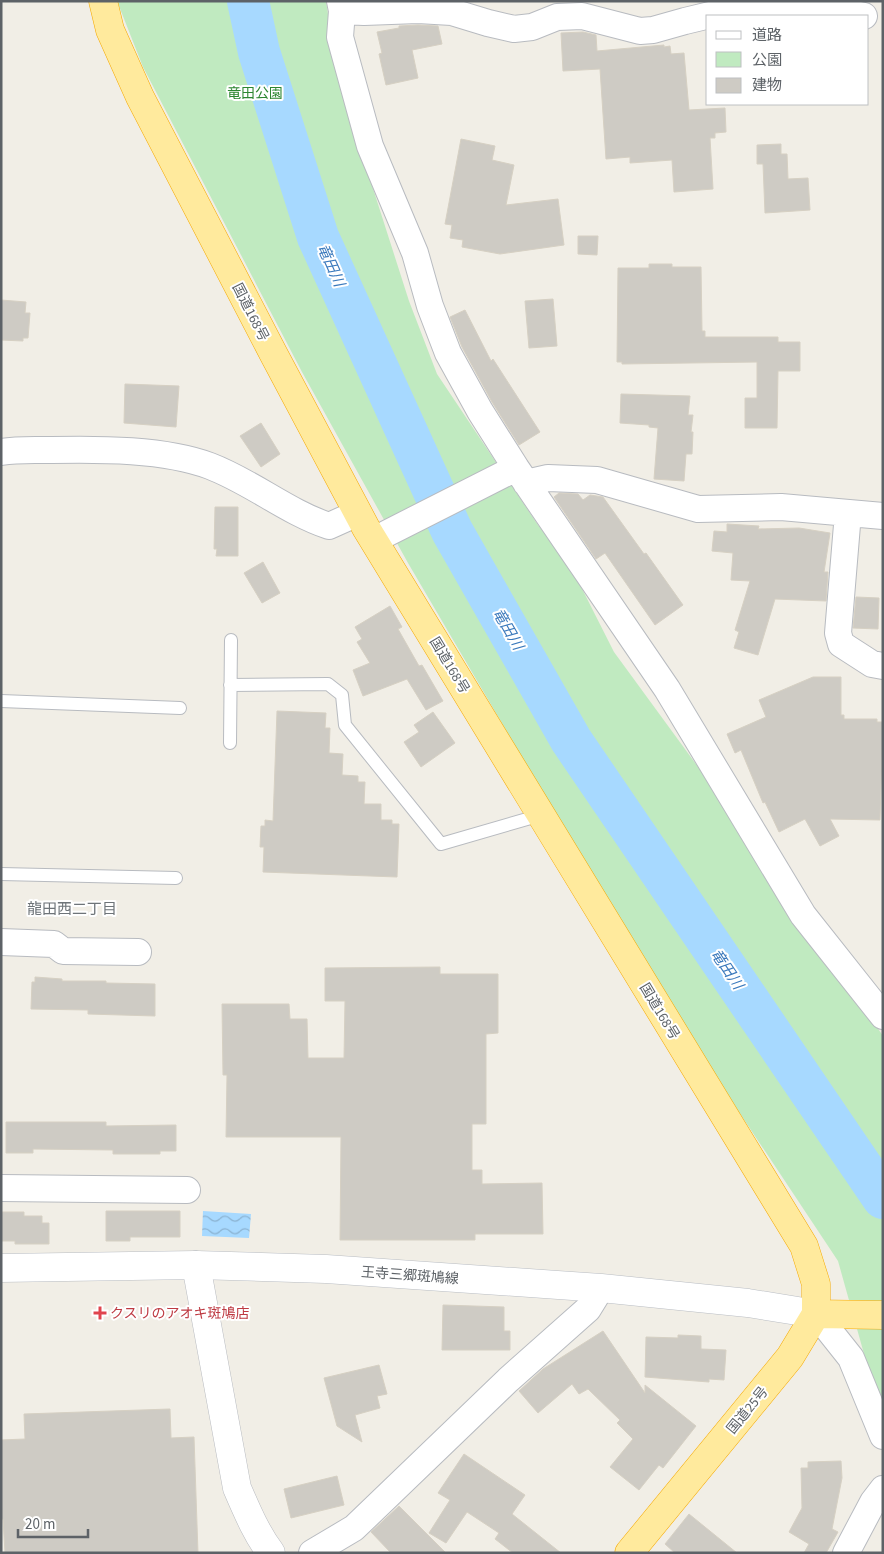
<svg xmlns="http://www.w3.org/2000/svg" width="884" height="1554" viewBox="0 0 884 1554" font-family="'Source Sans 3','Noto Sans JP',sans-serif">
	<defs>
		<pattern id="water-waves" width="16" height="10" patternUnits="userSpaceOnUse" patternTransform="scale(1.25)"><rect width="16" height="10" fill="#a7d9ff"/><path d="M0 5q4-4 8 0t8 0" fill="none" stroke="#8bb3d2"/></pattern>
	</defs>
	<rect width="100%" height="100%" fill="#f1eee6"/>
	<path fill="#c0eac0" d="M117,1H326L331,33L369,176L409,301L437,374L538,525L570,565L614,652L712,786L883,1036V1412L866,1361L838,1261L739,1112L592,877L408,563L302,372L143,67Z"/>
	<path fill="url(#water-waves)" d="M203,1211L251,1214L249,1238L202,1236Z"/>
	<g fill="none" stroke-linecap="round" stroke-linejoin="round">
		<path stroke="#a7d9ff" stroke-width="42" d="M248,1L259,52L318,237L452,531L571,740L883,1198"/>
	</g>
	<path fill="#cecbc4" stroke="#d6d0c3" d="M418,25L438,26L442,44L412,50L418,78L386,85L379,54L382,53L377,32L399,28V26Z
		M583,32L596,35L597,51L664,45V47L670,46L671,54L684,53L689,110L725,108L726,132L715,133V138H710L713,189L674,192L672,160L630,163V157L606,159L600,69L563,71L561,33Z
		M461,139L495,146L492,160L514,165L506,205L558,199L564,245L500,254L462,247L463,240L450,238L452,225L445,224Z
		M781,144V154H787L788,179L808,178L810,210L765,213L763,164H757V145Z
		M578,236H598L597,255L578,254Z
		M649,264H672V267H701L702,331H705V337H778V342H800V371H778L777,428H745V398H757V362L622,364V362H617L618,268H649Z
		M553,299L557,346L529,348L525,301Z
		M1,300L26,302L25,313H30L28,338H23V341L1,340Z
		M465,310L491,361L493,359L540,432L519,445L492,402L462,347L450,317Z
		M125,384L179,386L176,427L124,423Z
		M621,394L690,396L688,415H693L691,432H693L692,454H686L684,481L654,479L658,428L649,427V425L620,423Z
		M261,423L280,454L261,467L240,436Z
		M559,493L578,494L583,500L590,495L603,497L644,554L646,553L683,605L655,625L605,553L596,559L554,497Z
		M215,507H238V556H216L217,549H214Z
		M727,524L759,526L758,529L799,528L830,533L824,572H828L826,601L775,599L758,655L734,648L739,632L735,630L750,581L731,580L733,553L712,551L714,531L727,532Z
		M263,562L280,593L262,603L244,573Z
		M856,597L879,598L878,629L853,628Z
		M390,606L402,627L398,629L419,666L422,665L443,701L426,710L407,679L363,696L353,670L370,663L357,642L362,639L355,627Z
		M813,677H841V715H844V719H877V722H883L880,820L830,819L839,836L820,846L805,819L779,832L765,802L763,803L741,750L735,753L727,734L766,717L759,700Z
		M277,711L326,713L325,728H330L329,753L343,754L342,775L358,776V782H365L364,804H381V820H392V824H399L397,877L263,872L264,847H260L261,826H265V820L273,821Z
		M433,712L455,743L421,767L404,742L419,732L414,725Z
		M440,967V974H498V1033L486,1034V1124H472V1170H482V1184L542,1183L543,1234H475V1240H340L341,1137H226L227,1075H223L222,1004H289L290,1019H307L308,1058H344L345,1001H325V968Z
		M35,977L62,979V981H106V983L155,984V1016L88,1014V1010L31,1009L32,982H35Z
		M6,1122H106V1126L176,1125V1151H160V1154H113V1150L33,1149V1153H6Z
		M106,1211H180V1237H130V1241H106Z
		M1,1212H24V1216H42V1223H49V1244H15V1241H1Z
		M443,1305L504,1307V1331H510V1350H442Z
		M603,1331L645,1393V1385L696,1426L663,1468L659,1465L639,1490L610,1467L633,1439L617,1423L620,1420L588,1389L579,1394L572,1384L538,1413L519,1391L543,1369Z
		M678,1335L701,1336V1349L726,1350L724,1380L709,1379V1382L645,1377L646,1337L678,1338Z
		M379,1365L387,1394L377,1396L380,1408L355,1415L362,1442L337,1426L324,1378Z
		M170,1409L171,1438L194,1437L198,1553H5L3,1519H1V1440L25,1439L24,1414Z
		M464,1454L525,1495L512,1514L561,1553H513L495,1539L499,1533L467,1512L446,1543L429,1533L450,1500L438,1493Z
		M841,1461L842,1478L832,1529L838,1532L826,1553H804L809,1544L789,1532L802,1508L801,1468H808V1462Z
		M337,1476L344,1505L291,1518L284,1489Z
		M399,1506L446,1553H391L371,1532Z
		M689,1514L737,1553H675L665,1544Z"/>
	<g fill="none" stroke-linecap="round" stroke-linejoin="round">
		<g stroke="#b8bbc0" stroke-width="14">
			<path id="service" d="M230,685L328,684L342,695L345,725L441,844L541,815
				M1,701L180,708
				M230,743L231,640
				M1,874L176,878"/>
		</g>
		<g stroke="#b8bbc0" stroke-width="28">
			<path id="minor" d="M340,1L342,11L340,37L370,146L415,253L430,306L448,353L480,411L516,468L667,689L803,915L883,1016
				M342,11L364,12L418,10L452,12L488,23L514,29L532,27L557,17L582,16L640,31L653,30L685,21L739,8L785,4L827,8L864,16
				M1,452C17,449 35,450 51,450C99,449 165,449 210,466C252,482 287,512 329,526L358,513
				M526,483L548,478L597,480L698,509L781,507L883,516
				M848,513L838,633L841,644L872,664L883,666
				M374,540L516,468
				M1,942L54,944L63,951L138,952
				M1,1188L187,1190
				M816,1314L851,1358L883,1436
				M312,1553L354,1528L508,1380L588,1309L601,1288
				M846,1553L873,1502L883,1489"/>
		</g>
		<g stroke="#b8bbc0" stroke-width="29">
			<path id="tertiary" d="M196,1265L237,1488C247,1511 256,1533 271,1553"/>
		</g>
		<g stroke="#b9bdc3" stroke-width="29">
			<path id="secondary" d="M1,1268L196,1265L326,1269L601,1288L748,1303L816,1314"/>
		</g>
		<g stroke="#f6a900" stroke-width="29">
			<path id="trunk" d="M103,1L110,30L140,97L273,353L366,528L804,1246L816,1284V1314
				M816,1314L883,1315
				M629,1553L790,1357L816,1314"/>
		</g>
		<use href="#service" stroke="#fff" stroke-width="12"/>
		<use href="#minor" stroke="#fff" stroke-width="26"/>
		<use href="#tertiary" stroke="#fff" stroke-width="28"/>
		<use href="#secondary" stroke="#fff" stroke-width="28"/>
		<use href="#trunk" stroke="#ffea9d" stroke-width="28"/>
	</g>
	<path fill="#e0444e" stroke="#fff" stroke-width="2" d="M97.5 1305.5h5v5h5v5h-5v5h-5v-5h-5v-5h5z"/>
	<g text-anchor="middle" stroke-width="4" stroke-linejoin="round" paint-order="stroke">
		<g font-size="14" fill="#2d8631" stroke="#fff">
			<text x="255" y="98">竜田公園</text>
		</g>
		<g font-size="14" fill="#5d6267" stroke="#fff">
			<text transform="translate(251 312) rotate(63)" y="5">国道168号</text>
			<text transform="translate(450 665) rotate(59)" y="5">国道168号</text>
			<text transform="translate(660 1011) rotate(59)" y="5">国道168号</text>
			<text transform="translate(410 1275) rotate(4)" y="5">王寺三郷斑鳩線</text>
			<text transform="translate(747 1410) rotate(-51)" y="5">国道25号</text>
		</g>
		<g font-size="14" fill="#be3a42" stroke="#fff" text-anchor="start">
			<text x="110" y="1318">クスリのアオキ斑鳩店</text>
		</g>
		<g font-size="15" font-style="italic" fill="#3a79bc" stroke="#fff">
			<text transform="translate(331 265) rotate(66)" y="5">竜田川</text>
			<text transform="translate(508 629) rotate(60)" y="5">竜田川</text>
			<text transform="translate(727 969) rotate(56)" y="5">竜田川</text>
		</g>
		<g font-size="15" fill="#6e7479" stroke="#fff">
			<text x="72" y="914">龍田西二丁目</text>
		</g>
	</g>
	<rect width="884" height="1554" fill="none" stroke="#5d6267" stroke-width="5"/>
	<rect x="706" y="15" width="162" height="90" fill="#ffffff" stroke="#bec0c2"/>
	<rect x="716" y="31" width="25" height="8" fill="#ffffff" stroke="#bec0c2"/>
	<text x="752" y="40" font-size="15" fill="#5d6267">道路</text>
	<rect x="716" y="52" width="25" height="15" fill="#c0eac0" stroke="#bec0c2"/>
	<text x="752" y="65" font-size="15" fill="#5d6267">公園</text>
	<rect x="716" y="78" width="25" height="15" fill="#cecbc4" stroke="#bec0c2"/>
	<text x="752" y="90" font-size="15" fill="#5d6267">建物</text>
	<path d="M18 1529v8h70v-8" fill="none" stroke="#5d6267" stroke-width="2.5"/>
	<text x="25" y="1529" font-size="15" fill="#5d6267" stroke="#ffffff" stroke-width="4" paint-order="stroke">20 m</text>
</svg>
